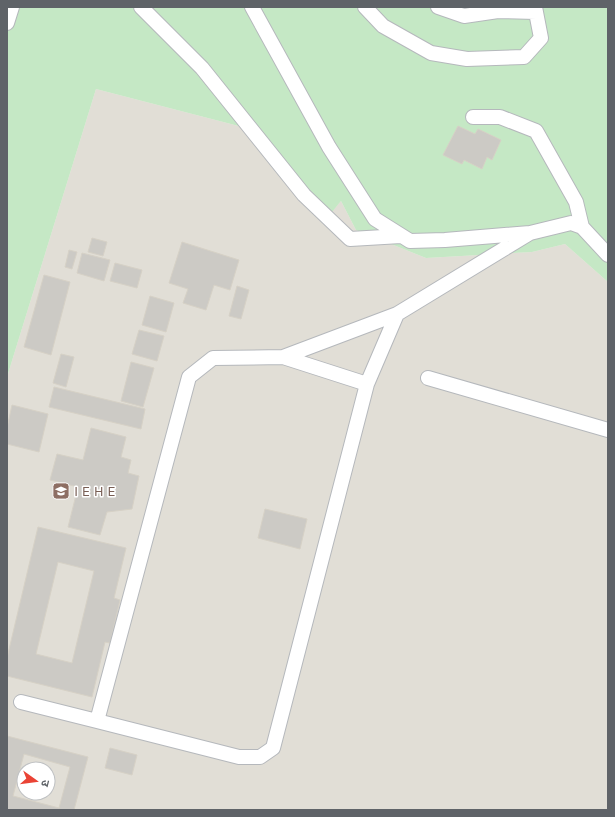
<svg xmlns="http://www.w3.org/2000/svg" width="615" height="817" viewBox="0 0 615 817" font-family="Karla,'Noto Sans Devanagari',sans-serif">
	<rect width="100%" height="100%" fill="#f1efe8"/>
	<path fill="#e1ded6" fill-rule="evenodd" d="M96,89L262,132L327,217L341,201L356,230L426,258L532,252L565,244L608,282V810H7V377ZM24,769H48V793H24Z"/>
	<path fill="#c5e8c5" d="M7,7H608V282L565,244L532,252L426,258L356,230L341,201L327,218L262,132L96,89L7,377Z"/>
	<path fill="#cccac5" stroke="#d6d1c6" fill-rule="evenodd" d="M458,126L475,134L478,129L501,140L492,160L487,157L482,169L464,160L462,164L443,155Z
		M92,238L107,242L103,256L88,252Z
		M182,242L239,260L230,290L214,285L206,310L183,303L188,289L169,283Z
		M69,250L77,252L72,269L65,267Z
		M82,253L110,260L104,281L77,273Z
		M115,263L142,270L137,288L110,281Z
		M44,275L70,282L51,355L24,347Z
		M237,286L249,290L241,319L229,316Z
		M150,296L174,303L166,332L142,325Z
		M139,330L164,336L157,361L132,354Z
		M61,354L74,357L66,387L53,383Z
		M131,362L154,368L143,407L121,401Z
		M54,387L145,409L141,429L49,407Z
		M12,405L48,414L39,452L7,444V428Z
		M91,428L126,437L121,457L131,460L128,473L139,476L132,509L107,512L100,535L68,527L78,487L50,480L57,454L83,460Z
		M265,509L307,519L300,549L258,538Z
		M38,527L126,548L114,598L120,600L110,643L105,642L92,697L7,676V658ZM58,562L94,571L72,663L36,654Z
		M7,736L88,757L74,810H7ZM24,754L70,767L59,808L13,796Z
		M110,748L137,755L132,775L105,768Z"/>
	<g fill="none" stroke-linecap="round" stroke-linejoin="round">
		<g stroke="#b5b8bc" stroke-width="16">
			<path id="minor" d="M141,7L202,68L304,195L350,239L401,236
				M252,7L329,147L375,219L410,241L445,240L530,233L571,223L582,227L608,255
				M365,7L383,26L431,53L467,59L524,57L541,38L535,7
				M438,7L464,16L498,11L536,12
				M7,23L12,7
				M473,117H500L536,131L576,202L582,227
				M283,357L367,384
				M428,378L608,430
				M21,702L97,721L189,377L213,358L283,357L397,314L530,233
				M97,721L239,757H260L273,748L367,384L397,314"/>
		</g>
		<use href="#minor" stroke="#fff" stroke-width="14"/>
	</g>
	<defs>
		<g id="university-square" transform="scale(0.9)"><rect x="-9" y="-9" width="18" height="18" rx="4" fill="#8d6e63" stroke="#fff"/><path d="M0-5L7-2L0 1L-7-2ZM-4 1L0 2.5L4 1V4Q0 6-4 4Z" fill="#fff"/></g>
	</defs>
	<g fill-rule="evenodd">
		<use href="#university-square" x="61" y="491"/>
	</g>
	<g text-anchor="middle" stroke-width="3" stroke-linejoin="round" paint-order="stroke">
		<g font-size="15" fill="#785e54" stroke="#fff" text-anchor="start">
			<text x="74" y="496">I E H E</text>
		</g>
	</g>
	<rect width="615" height="817" fill="none" stroke="#5f6368" stroke-width="16"/>
	<g transform="translate(36 781) rotate(104)"><circle r="19" fill="#ffffff" stroke="#bfc1c3"/>
	<path d="M0-3L7 15L0 10L-7 15Z" fill="#ea4335"/>
	<text y="-6" font-size="11" font-weight="bold" text-anchor="middle" fill="#5f6368">उ</text>
	</g>
</svg>
